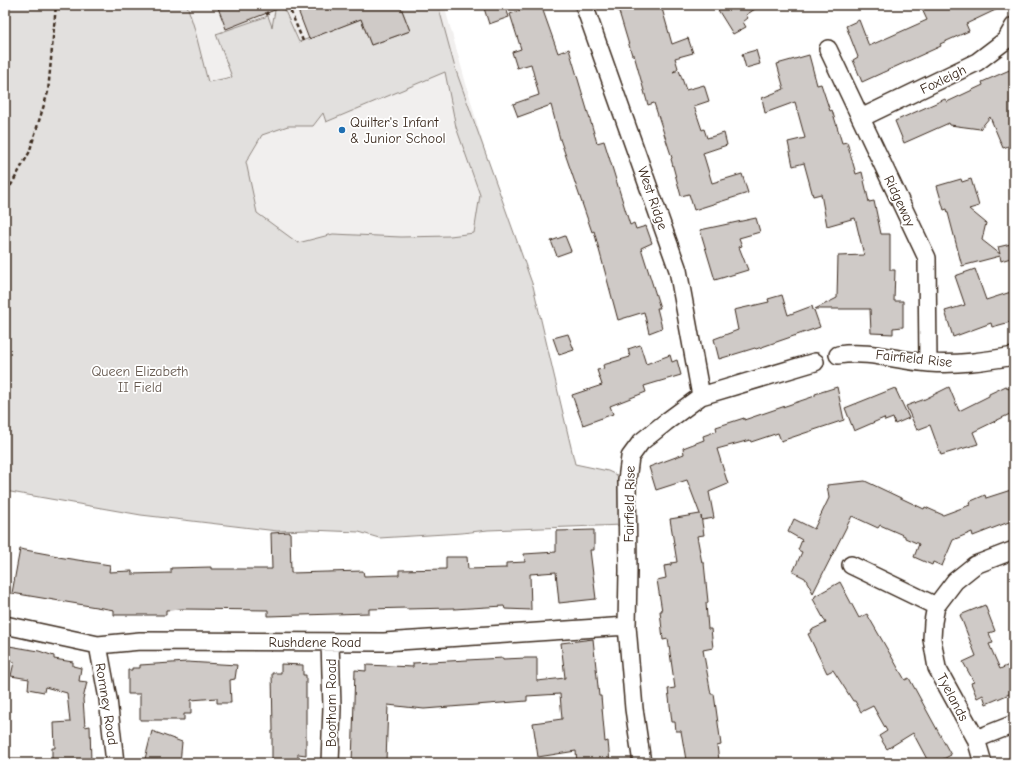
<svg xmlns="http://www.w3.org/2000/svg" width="1019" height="768" viewBox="0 0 1019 768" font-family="'Comic Neue',sans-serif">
	<rect width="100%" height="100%" fill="#fff"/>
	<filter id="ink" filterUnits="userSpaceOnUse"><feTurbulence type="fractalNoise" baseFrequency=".025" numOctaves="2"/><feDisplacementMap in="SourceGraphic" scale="8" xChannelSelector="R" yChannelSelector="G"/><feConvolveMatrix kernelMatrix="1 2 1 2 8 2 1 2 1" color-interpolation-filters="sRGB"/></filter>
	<g filter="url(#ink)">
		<path fill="#f1efee" d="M182,5H444L514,255L232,283Z"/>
		<path fill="#e2e0de" stroke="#8e857e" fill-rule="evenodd" d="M5,5H187L194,27L208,82L232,77L216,34L268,16L272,27L276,5L285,11L299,42L361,19L371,45L410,31L400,5H438L455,68L533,286L575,464L608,471L627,480L623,525L488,530L462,533L379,538L359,532L310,530L277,531L141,515L5,491ZM445,72L456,127L480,195L474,233L450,236L401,237L333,234L298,243L257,213L246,162L262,135L288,126H313L323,113L326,122Z"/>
		<path fill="#cfcac7" stroke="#3b2a1e" d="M217,5H285V6L226,29Z
			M296,5H400L410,31L371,45L361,19L309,39Z
			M483,5H505L509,17L489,24Z
			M536,5H541L558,53L569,49L597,143L604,141L630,225L634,223L636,229L646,226L652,243L641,248L660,308H657L662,328L649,333L644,312L618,320L594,231L592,232L560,139L551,105L518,117L513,104L539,95L531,64L517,68L512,52L521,49L510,14Z
			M617,5H661L672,44L688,38L693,53L675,58L678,68L673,72L679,70L686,90L704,85L709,101L694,106L702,130L704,129L707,138L724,133L727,145L703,153L712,183L742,174L748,193L694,210L689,194L681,196L671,159L672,158L654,103L648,105L634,55H632Z
			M715,5H761L746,15L748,18L743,22L746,27L733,34Z
			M920,5H1006L966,24L969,31L940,44L941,46L862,82L853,60L858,57L846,26L859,20L869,46L927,20Z
			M756,50L760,64L746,68L742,54Z
			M809,55L817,85L821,84L830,111L832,110L842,143L847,142L856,174L862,172L869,202L874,201L881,234H890V270H895L894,301H903V327L893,328V334L871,333L870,309H815L837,298L838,256L864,255L855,218L827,226L821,194L813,196L804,163L793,166L788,142L805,138L795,102L765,113L762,98L784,89L777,64Z
			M1014,68V144L1003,148L990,117L980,129L950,125L949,123L904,143L895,121L945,99L947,102L983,85L982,82Z
			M961,179L962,182L971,179L979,206L969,209L986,223L982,240L1000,254L998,247L1011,244L1014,257L1001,261L1000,256L962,266L947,209L944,210L937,186Z
			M756,218L760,232L739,238L742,246L739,247L748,270L715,280L700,230Z
			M565,236L571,251L557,256L551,241Z
			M975,269L986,300L1014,291V321L992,327L991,323L953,337L945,311L965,305L955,276Z
			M782,295L788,315L812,306L813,310H814L820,327L756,349L755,348L719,359L714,339L738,330L734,310L769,302L768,299Z
			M568,334L574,350L559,355L553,338Z
			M640,345L646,364L670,355L672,362L677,360L681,375L644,386L646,392L610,406L613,414L583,425L572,395L602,385L597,370L604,369L603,365L630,357L628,349Z
			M1006,386L1008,389L1014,386V412L973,432L978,444L941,455L930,425L917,430L906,406L925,399L949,387L959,411L989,396V394Z
			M837,387L844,420L781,441L778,433L751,442L750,440L717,449L728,484L709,492L714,518L702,520L701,516L704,535L697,536L702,563H704L708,602L706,603L708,629H711L713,648L703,650L711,694H714L721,745L717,746L719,760L701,763H690L689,760H686L681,731H676L675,722H672L668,689L675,688L668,639L663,640L660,611H662L657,580L666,578L664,566L671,565V563L677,562L670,519L700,514L687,480L656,490L649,467L684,454L683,448L704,440L703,436L717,431L716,427L744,418V420L815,396V394Z
			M895,388L909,418L895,424L893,418L885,421L884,418L854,431L845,408Z
			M865,481L924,509L925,507L943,515L970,505L969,502L985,495L986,498L1014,489V520L973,536L972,532L953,540L942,566L933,562L932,565L914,557L919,544L905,538V536L880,525L878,528L852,516L813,593L805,578L793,572L802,552L798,550L802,540L788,532L794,519L814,529L829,498L827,485Z
			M594,530V550H590L596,599L559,603L556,572L530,574L531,610L505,609L504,606L454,609V608L406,609V608L369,609V613L268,616V610L183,609L166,610V615H114V610L12,593L20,549L58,556V557L110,565L109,572L132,571V574L171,573V568L211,567V569H272L271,533L290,532L291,573L363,571L364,576L399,575V570L446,569V557H467L468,569L506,568V563L525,562L524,554L556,552V531Z
			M840,582L859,618L867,614L905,680L909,678L951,755L936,763H929L913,733L887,749L879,736L887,731L873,706L861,712L855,701H853L833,670L827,673L808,634L812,632L811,630L826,623L813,599L815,597V596Z
			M985,605L995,631L989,633L993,643L989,644L1000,669L1009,665L1014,679V692L986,704L983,695L977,698L971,683L974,682L963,662L976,656L960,615Z
			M593,639L599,696H601L605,742L608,741L610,763H577L576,751L538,757L533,723L562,719L560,694L527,696V701L424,709L388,705L386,761H378V763H352L355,670L366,671V665L413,667V663L503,658V659L527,658H537V681L565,678L561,643Z
			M9,646L39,651L54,656V659L73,662V666L81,668L79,681L87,682L83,699L85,727L90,726L91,763H52V748H55L54,723L70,722L67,693L45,687L44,692L28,689L29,679L11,676L14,662L6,660Z
			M187,662L237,665L235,679L230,680L231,703H217V698L191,700V714H184V720H140V694H128V670H132V668H140V665Z
			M281,664L303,665V675H306V755L298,754V763H272V731H273L272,673H281Z
			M152,731L182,742L180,763H144Z"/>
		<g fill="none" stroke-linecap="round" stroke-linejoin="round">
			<g stroke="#3b2a1e" stroke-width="20">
				<path id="street" d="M584,5L678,270L701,396
					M828,49L927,258L928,363
					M861,118L977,62L1006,40L1014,26
					M838,355C869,350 898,361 929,363C958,365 985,361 1014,356
					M851,565L936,606
					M5,625L98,645L140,641L384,642L627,626
					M330,642L332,707L330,763
					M98,645L108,699L115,763
					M976,739L1014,724
					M642,763L634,709L627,626L628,571L627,480L630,457L641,442L666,422L701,396L815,362
					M983,763L976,739L937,668L932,639L933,622L936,606L955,581L975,565L1014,550"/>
			</g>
			<path stroke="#3b2a1e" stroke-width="2.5" stroke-dasharray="4 3" stroke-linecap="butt" d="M264,5L268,16
				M288,5L303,41
				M5,190L10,187L29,153L48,92L56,5"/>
			<use href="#street" stroke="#fff" stroke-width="17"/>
		</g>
	</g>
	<circle fill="#1f6fb2" stroke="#fff" stroke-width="1.5" cx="342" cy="130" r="4"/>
	<g text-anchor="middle" stroke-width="3.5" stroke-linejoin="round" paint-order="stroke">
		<g font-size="14" fill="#3b2a1e" stroke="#fff">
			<text transform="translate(943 79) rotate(-26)" y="5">Foxleigh</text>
			<text transform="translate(653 198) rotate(71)" y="5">West Ridge</text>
			<text transform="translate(900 201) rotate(65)" y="5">Ridgeway</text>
			<text transform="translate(914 358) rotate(6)" y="5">Fairfield Rise</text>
			<text transform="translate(629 504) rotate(-89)" y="5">Fairfield Rise</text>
			<text x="315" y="647">Rushdene Road</text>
			<text transform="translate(953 697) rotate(62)" y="5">Tyelands</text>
			<text transform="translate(331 703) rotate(-90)" y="5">Bootham Road</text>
			<text transform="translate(107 704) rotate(81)" y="5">Romney Road</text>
		</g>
		<g font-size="14" fill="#3b2a1e" stroke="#fff" text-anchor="start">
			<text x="350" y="127">Quilter's Infant<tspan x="350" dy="16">&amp; Junior School</tspan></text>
		</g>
		<g font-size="14" fill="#65584e" stroke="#fff">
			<text x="140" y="376">Queen Elizabeth<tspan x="140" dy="16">II Field</tspan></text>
		</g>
	</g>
	<rect width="1019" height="768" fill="none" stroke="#fff" stroke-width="20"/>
	<rect x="10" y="10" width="999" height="748" fill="none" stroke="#3b2a1e" stroke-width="1.5" filter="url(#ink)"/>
</svg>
